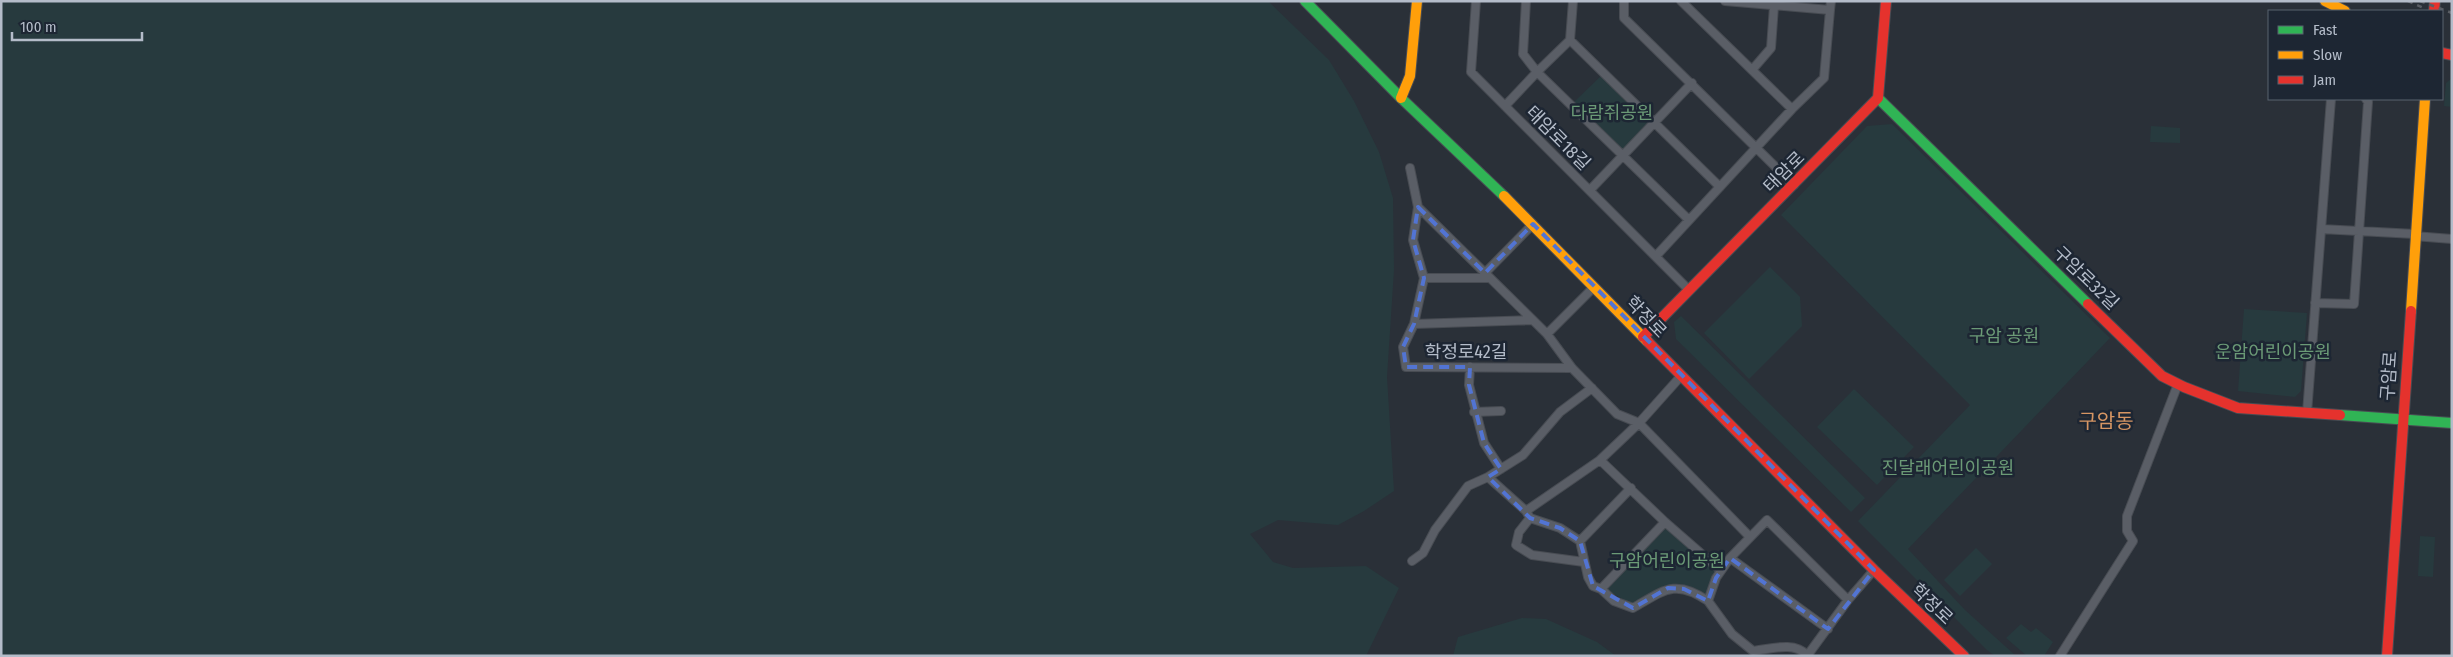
<svg xmlns="http://www.w3.org/2000/svg" width="2453" height="657" viewBox="0 0 2453 657" font-family="'Fira Sans Condensed','Noto Sans KR',sans-serif">
	<rect width="100%" height="100%" fill="#2a3038"/>
	<path fill="#273a3e" d="M1,1H1268L1329,60L1354,101L1379,152L1393,198L1394,270L1387,377L1394,491L1364,511L1338,525L1278,520L1250,534L1273,562L1293,568L1366,566L1399,588L1366,656H1Z
		M1602,75L1650,122L1624,151L1573,103Z
		M2452,78V107L2444,106L2446,83Z
		M1892,124L2110,338L1908,549L1965,610L2016,656H1995L1987,650L1858,521L1970,405L1781,215L1867,126Z
		M2151,126L2180,128V143L2150,142Z
		M1770,267L1800,297L1802,326L1749,379L1704,333Z
		M2244,309L2307,313L2301,391L2295,397L2238,391Z
		M1681,316L1865,498L1851,512L1676,339L1674,322Z
		M1854,389L1914,447L1877,485L1817,427Z
		M1665,525L1716,571L1706,598L1668,588L1633,605L1605,589Z
		M2420,536L2435,537L2433,577L2418,576Z
		M1976,548L1992,564L1960,596L1944,580Z
		M1522,618L1546,619L1597,642L1616,656H1453L1458,637Z
		M2021,624L2031,632L2036,628L2053,642L2044,656H2027L2006,638Z"/>
	<g fill="none" stroke-linecap="round" stroke-linejoin="round">
		<g stroke="#484c53" stroke-width="10">
			<path id="street" d="M1476,1L1471,72L1689,290
				M1526,1L1523,54L1537,72L1570,40
				M1573,1L1570,40L1720,187
				M1624,1V18L1794,185
				M1681,1L1792,109
				M1725,1L1830,10L1831,1
				M1752,70L1771,48L1774,6
				M1505,106L1537,72L1689,220
				M1410,168L1418,207L1413,240L1424,278L1414,324L1403,347L1406,367L1572,368
				M1590,190L1692,83
				M1418,207L1547,334L1572,368L1617,414L1639,423L1681,376
				M2321,229L2415,234
				M2414,236L2452,239
				M1656,256L1792,109L1824,78L1830,10
				M1485,273L1533,224
				M1424,278H1489
				M2315,303L2354,304L2368,102L2366,99
				M1414,324L1532,320
				M1547,334L1594,287
				M1470,367L1469,385L1484,443L1501,469
				M1474,412L1501,411
				M2307,413L2331,99
				M1600,460L1526,511L1530,518L1560,528L1580,541L1631,488
				M1526,511L1488,477L1523,455L1560,412L1592,388
				M1530,518L1519,532L1516,545L1532,555L1584,562
				M1580,541L1588,577L1593,586L1601,589L1665,522
				M1730,558L1716,578L1708,601L1732,634L1753,651C1771,649 1794,641 1807,655
				M1412,561L1423,553L1435,530L1468,486L1488,477
				M1720,570L1665,522L1600,460L1639,423L1749,536
				M1601,589L1614,601L1633,608C1663,591 1675,578 1708,601
				M1828,629L1730,558L1767,520L1848,600
				M1807,656L1848,600L1874,570
				M2060,656L2133,541L2127,531V516L2178,384"/>
		</g>
		<g stroke="#484c53" stroke-width="12">
			<path id="fast" d="M1305,1L1401,98L1504,196
				M1878,98L2088,304
				M2340,415L2452,423"/>
		</g>
		<g stroke="#484c53" stroke-width="12">
			<path id="slow" d="M2325,1L2345,11
				M1401,98L1410,76L1417,1
				M1504,196L1647,341
				M2411,311L2425,99"/>
		</g>
		<g stroke="#484c53" stroke-width="12">
			<path id="jam" d="M2434,11L2435,1
				M2442,53L2452,55
				M2088,304L2162,376L2184,387L2238,408L2340,415
				M1643,337L1878,98L1886,1
				M1647,341L1874,570L1964,656
				M2387,656L2411,311"/>
		</g>
		<use href="#street" stroke="#5a5e66" stroke-width="8"/>
		<use href="#fast" stroke="#30b455" stroke-width="10"/>
		<use href="#slow" stroke="#ff9f0a" stroke-width="10"/>
		<use href="#jam" stroke="#e5322d" stroke-width="10"/>
		<path stroke="#595d64" stroke-width="2.5" stroke-dasharray="5 5" stroke-linecap="butt" d="M2408,1L2426,9
			M2420,1L2452,13"/>
	</g>
	<path fill="none" stroke="#5274d3" stroke-width="4" stroke-dasharray="10 6" stroke-linejoin="round" d="M1418,207L1485,273L1533,224L1874,570L1828,629L1730,558L1716,578L1708,601L1684,589L1668,588L1633,608L1593,586L1580,541L1560,528L1530,518L1488,477L1501,469L1484,443L1469,385L1470,367H1406L1403,347L1414,324L1424,278L1413,240Z"/>
	<g text-anchor="middle" stroke-width="5" stroke-linejoin="round" paint-order="stroke">
		<g font-size="18" fill="#6b9a76" stroke="#1d2633">
			<text x="1612" y="119">다람쥐공원</text>
			<text x="2004" y="342">구암 공원</text>
			<text x="2273" y="358">운암어린이공원</text>
			<text x="1948" y="474">진달래어린이공원</text>
			<text x="1667" y="567">구암어린이공원</text>
		</g>
		<g font-size="18" fill="#b4bcc9" stroke="#1d2633">
			<text transform="translate(1558 138) rotate(45)" y="6">태암로18길</text>
			<text transform="translate(1784 172) rotate(-45)" y="6">태암로</text>
			<text transform="translate(2086 278) rotate(44)" y="6">구암로32길</text>
			<text transform="translate(1646 317) rotate(46)" y="6">학정로</text>
			<text x="1466" y="358">학정로42길</text>
			<text transform="translate(2389 376) rotate(-86)" y="6">구암로</text>
			<text transform="translate(1932 604) rotate(44)" y="6">학정로</text>
		</g>
		<g font-size="20" fill="#d59563" stroke="#1d2633">
			<text x="2106" y="428">구암동</text>
		</g>
	</g>
	<rect width="2453" height="657" fill="none" stroke="#b4bcc9" stroke-width="5"/>
	<rect x="2268" y="10" width="175" height="90" fill="#1d2633" stroke="#59626f"/>
	<rect x="2278" y="26" width="25" height="8" fill="#30b455" stroke="#59626f"/>
	<text x="2313" y="35" font-size="15" fill="#b4bcc9">Fast</text>
	<rect x="2278" y="51" width="25" height="8" fill="#ff9f0a" stroke="#59626f"/>
	<text x="2313" y="60" font-size="15" fill="#b4bcc9">Slow</text>
	<rect x="2278" y="76" width="25" height="8" fill="#e5322d" stroke="#59626f"/>
	<text x="2313" y="85" font-size="15" fill="#b4bcc9">Jam</text>
	<path d="M12 32v8h130v-8" fill="none" stroke="#b4bcc9" stroke-width="2.5"/>
	<text x="20" y="32" font-size="15" fill="#b4bcc9" stroke="#1d2633" stroke-width="4" paint-order="stroke">100 m</text>
</svg>
